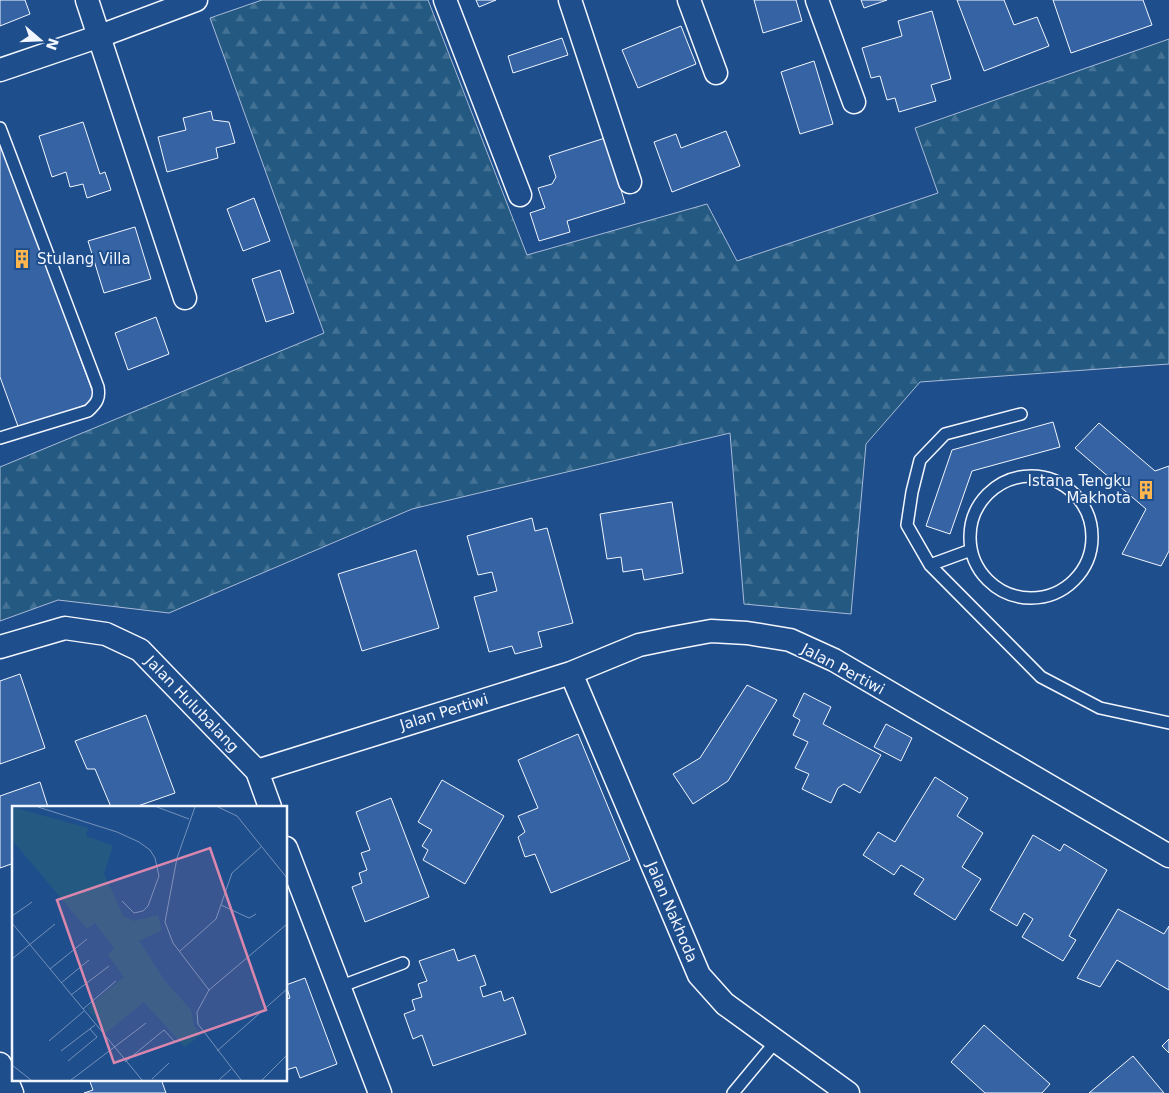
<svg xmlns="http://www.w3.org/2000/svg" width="1169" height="1093" viewBox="0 0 1169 1093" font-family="'DejaVu Sans',sans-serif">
	<defs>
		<pattern id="forest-firs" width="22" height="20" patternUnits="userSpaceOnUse" patternTransform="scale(1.25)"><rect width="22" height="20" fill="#245a82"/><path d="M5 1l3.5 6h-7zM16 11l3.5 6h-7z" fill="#447295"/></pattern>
	</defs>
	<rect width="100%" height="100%" fill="#1f4e8c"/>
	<path fill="url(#forest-firs)" stroke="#a8bbd7" d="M262,0H428L527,255L707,204L737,261L938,193L915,128L1169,39V364L920,382L866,444L851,614L744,604L730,433L412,509L169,613L58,600L0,621V467L324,333L210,18Z"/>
	<path fill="#3563a3" stroke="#f2f6ff" d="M0,0H25L30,14L0,26Z
		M476,0H496L479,7Z
		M754,0H796L802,21L763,33Z
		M861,0H887L864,8Z
		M957,0H1004L1014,25L1037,17L1049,46L984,71Z
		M1053,0H1143L1152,25L1071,53Z
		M932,11L951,79L931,85L936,101L899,112L895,98L887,100L880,76L871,78L862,48L902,36L898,21Z
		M681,26L696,64L638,88L622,50Z
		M562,38L568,55L513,73L508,56Z
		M814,61L833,124L800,134L781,72Z
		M211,111L213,120L229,122L235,143L216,148L218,158L167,172L158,137L186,130L183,118Z
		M83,122L100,174L105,172L111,190L87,198L83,184L70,187L66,172L52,177L39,136Z
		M726,131L740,166L672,192L654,142L676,134L681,148Z
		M605,138L625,203L567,221L570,232L539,241L530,213L545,208L538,188L552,184L556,177L549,156Z
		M0,140L96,401L19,429L0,377Z
		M254,198L270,241L243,251L227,209Z
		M135,227L151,279L104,293L88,241Z
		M280,270L294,313L266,322L252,279Z
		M156,317L169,354L128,370L115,333Z
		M1053,422L1060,447L972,471L950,534L926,526L952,450Z
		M1099,423L1155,471L1169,466V551L1161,566L1122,554L1146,509L1075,448Z
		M672,502L683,573L644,580L642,569L623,572L621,557L607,559L600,514Z
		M532,518L535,531L547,528L573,623L538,632L542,647L515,654L512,646L489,652L474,597L497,591L492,572L478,575L467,536Z
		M416,550L439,628L362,651L338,574Z
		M20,674L45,748L0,764V681Z
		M747,685L777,700L728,781L693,804L673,774L700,758Z
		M804,693L831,707L823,724L881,755L860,793L844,784L838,788L831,803L802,789L809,774L795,768L808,742L793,735L800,720L793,716Z
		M146,715L175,793L135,807H111L95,769H87L75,741Z
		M886,724L912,738L901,761L874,747Z
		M578,734L630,860L551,893L535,854L525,857L518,837L525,832L518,816L538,808L518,760Z
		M935,777L968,798L957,816L983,833L962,867L981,879L955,920L914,894L924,879L901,865L894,875L863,855L878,832L895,842Z
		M442,780L504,816L465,884L423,860L428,850L422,846L432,830L418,822Z
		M40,782L48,807H14V863L0,868V796Z
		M391,798L429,897L365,922L352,887L362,883L359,873L367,870L361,853L370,850L356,812Z
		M1033,835L1060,851L1064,844L1107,870L1069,936L1076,940L1063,961L1022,937L1033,919L1024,913L1017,926L990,910Z
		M1118,909L1164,934L1169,926V990L1117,960L1100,987L1077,978Z
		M454,949L458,961L475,955L486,985L480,987L483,997L501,991L504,1001L513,997L526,1034L433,1066L422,1035L413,1039L404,1014L415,1010L412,1000L422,997L418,984L427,981L419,961Z
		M305,978L337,1064L300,1078L296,1067L286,1070V999L290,998L286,985Z
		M984,1025L1050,1084L1042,1093H985L951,1062Z
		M1169,1039V1053L1162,1046Z
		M1133,1056L1164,1093H1089Z
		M89,1079H161L166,1093H84L93,1090Z"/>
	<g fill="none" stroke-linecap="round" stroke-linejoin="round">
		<g stroke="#f2f6ff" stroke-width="14">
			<path id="service" d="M0,128L98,387C100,398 97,403 88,411L0,438
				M1021,414L945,434L920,460L912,492L907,525L930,565L1041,677L1100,708L1169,723
				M970 537a61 61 0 1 1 122 0a61 61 0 1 1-122 0Z
				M930,565L971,550
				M339,987L403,963
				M733,1093L777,1040"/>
		</g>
		<g stroke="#f2f6ff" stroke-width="25">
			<path id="minor" d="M87,0L185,298
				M445,0L520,195
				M570,0L630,182
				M689,0L716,73
				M817,0L854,102
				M0,70L100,36L196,0
				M0,647L65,628L106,634L140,650L257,771L270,807
				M571,673L699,975L725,1004L848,1093
				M257,771L571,673L639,645L673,638L711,631L747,633L790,640L834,660L1169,856
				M286,848L380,1093
				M0,1064L12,1093"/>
		</g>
		<use href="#service" stroke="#1f4e8c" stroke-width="11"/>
		<use href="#minor" stroke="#1f4e8c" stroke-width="22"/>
	</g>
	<defs>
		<g id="building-bare" transform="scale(1.5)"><path d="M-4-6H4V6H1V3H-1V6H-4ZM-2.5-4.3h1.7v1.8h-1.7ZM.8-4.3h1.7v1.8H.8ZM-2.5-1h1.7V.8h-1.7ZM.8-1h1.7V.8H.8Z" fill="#ffb74d" stroke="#1f4e8c" stroke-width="2.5" paint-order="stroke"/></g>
	</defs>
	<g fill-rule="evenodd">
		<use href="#building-bare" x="22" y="259"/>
		<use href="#building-bare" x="1146" y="490"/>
	</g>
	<g text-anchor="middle" stroke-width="4" stroke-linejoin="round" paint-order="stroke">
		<g font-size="15" fill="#f2f6ff" stroke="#1f4e8c" text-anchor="start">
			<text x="37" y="264">Stulang Villa</text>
			<text x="1131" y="486" text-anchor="end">Istana Tengku<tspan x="1131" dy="17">Makhota</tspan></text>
		</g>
		<g font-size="15" fill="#f2f6ff" stroke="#1f4e8c">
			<text transform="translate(843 669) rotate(28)" y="5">Jalan Pertiwi</text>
			<text transform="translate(192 704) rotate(46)" y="5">Jalan Hulubalang</text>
			<text transform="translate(444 712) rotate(-17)" y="5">Jalan Pertiwi</text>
			<text transform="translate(672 912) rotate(67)" y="5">Jalan Nakhoda</text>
		</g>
	</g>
	<g transform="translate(12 806)">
		<rect width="275" height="275" fill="#1f4e8c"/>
		<path d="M0,1L76,22L74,30L101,40L92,67L111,110L122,115L146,109L150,124L127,135L153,175L179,204L182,220L189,229L173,241L132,196L94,227L75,202L112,171L96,149L102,142L83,117L75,123L0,34Z" fill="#245a82"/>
		<path fill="none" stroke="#7391ba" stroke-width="1" d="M26,1L105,26L127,36L138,44L143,52L147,70L136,100L131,105L122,107L110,95M145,1L177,13M183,1L165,52L153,116L161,137L197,184M206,1L225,10L275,72M209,99L237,112L244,108M0,110L20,96M0,117L130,274M168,145L204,113L220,67L249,41M0,153L43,118M38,163L75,133M49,177L77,154M59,189L97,160M71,203L104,175M37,235L72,205M49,245L83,219M205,245L275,183M56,255L85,231L78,223M113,256L152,224L163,236M0,259L19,274M140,273L157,257M59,274L134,217M207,274L219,263M229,274L186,218L185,206L197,184L275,118M250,274L275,249"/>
		<path fill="#da87ad" fill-opacity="0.15" stroke="#da87ad" stroke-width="2.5" d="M198,42L254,204L102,257L45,94Z"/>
		<rect width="275" height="275" fill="none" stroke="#f2f6ff" stroke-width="2.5"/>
	</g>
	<g transform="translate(40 40) rotate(109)" stroke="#1f4e8c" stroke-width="4" paint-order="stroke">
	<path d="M0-4L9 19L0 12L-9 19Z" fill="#f2f6ff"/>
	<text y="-8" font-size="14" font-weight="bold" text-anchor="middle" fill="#f2f6ff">N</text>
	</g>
</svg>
